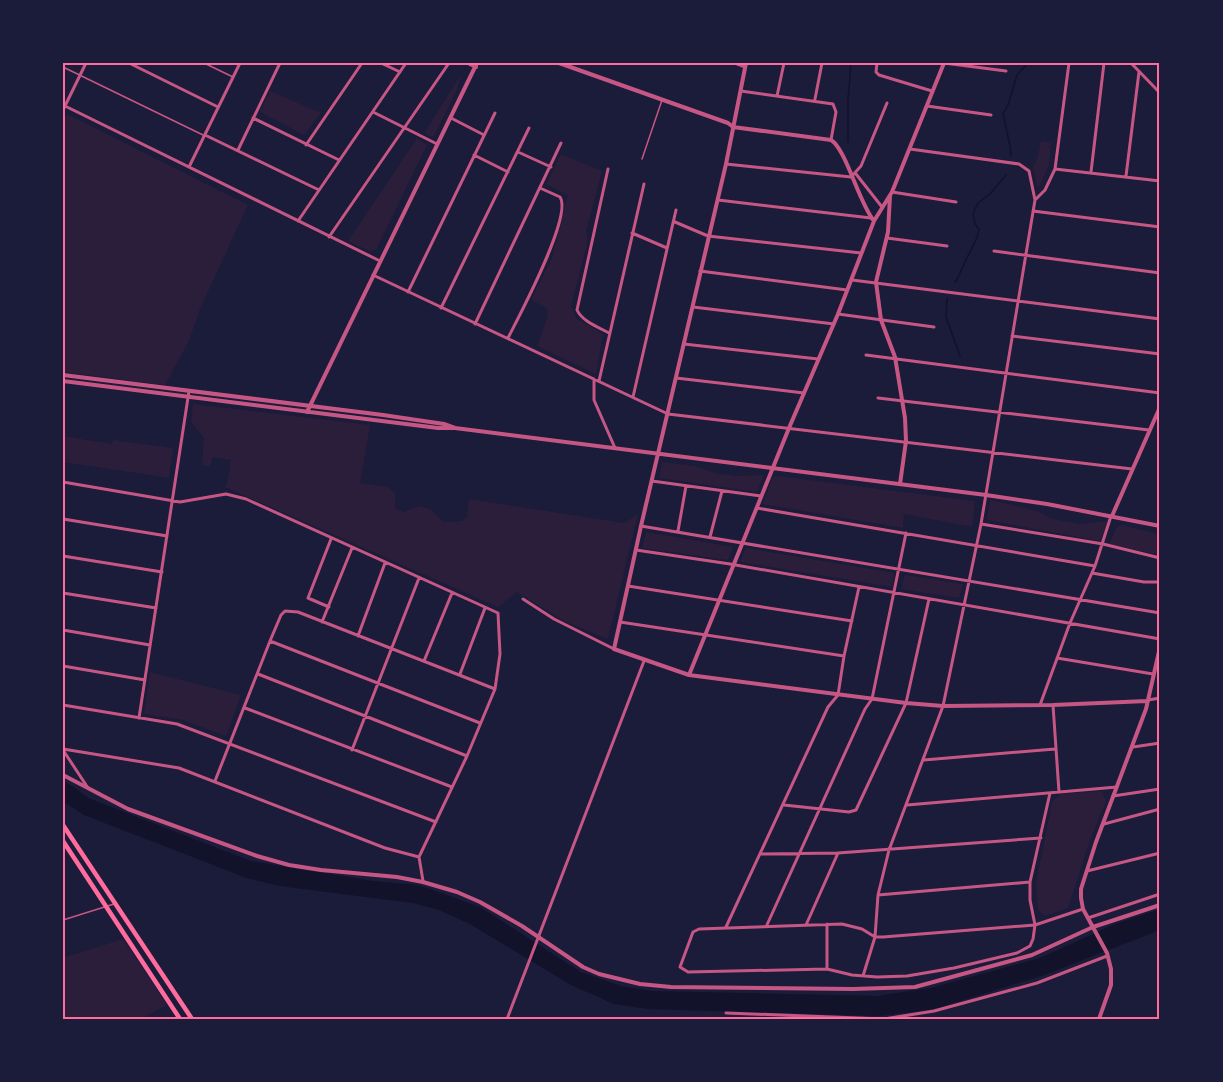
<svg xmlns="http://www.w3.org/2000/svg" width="1223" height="1082" viewBox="0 0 1223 1082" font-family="'Titillium Web',sans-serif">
	<rect width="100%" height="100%" fill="#1b1b3a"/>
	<path fill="#2a1e3b" d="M461,74L457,90L434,136H429L425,132Z
		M270,91L321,113L304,135L260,112Z
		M67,114L248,205L200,309L189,341L165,385L63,372V122Z
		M417,138L427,145L376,250L369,251L348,241Z
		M1041,141L1051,143L1049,165L1039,187L1037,186L1033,167L1037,160Z
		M561,154L602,171L586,232L588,241L571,306L577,319L603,334L596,374L537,346L548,316L547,308L531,300L552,258L568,195L546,184Z
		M193,404L370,425L360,483L388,487L395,493V508L403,512L419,506L430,509L444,522L462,521L467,517L469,499L624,523L638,514L608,639L564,621L517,592L498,607L225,487L227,483L231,460L213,457L210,467L202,465L204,438L191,422Z
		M63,436L112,444L113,440L173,448L169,478L63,462Z
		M662,462L695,466L714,473L737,476L764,475L757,492L659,478Z
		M778,476L975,501L972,527L904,514L903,528L762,504L773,477Z
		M990,500L1037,511L1053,519L1079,524L1108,521L1100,541L987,520Z
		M1120,525L1160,534V555L1109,544L1117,527Z
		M646,532L733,547L728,560L642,548Z
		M746,548L894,573L892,587L740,562Z
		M905,575L963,584L959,598L901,589Z
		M150,672L241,695L226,736L183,720L144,714Z
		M1102,791L1106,801L1089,843L1068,908L1045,916L1038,910L1036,883L1052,802L1061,794Z
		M123,939L167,1005L141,1019H63V958Z"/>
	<path fill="#12122b" d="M63,781L75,788L88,798L251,861L373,881L418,885L444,894L480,907L581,972L621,986L651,991L877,996L931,988L1040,958L1115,924L1160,909V930L1044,975L935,1009L878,1016L648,1009L614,1004L571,985L470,924L439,910L413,903L280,886L247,878L84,815L69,805L63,803Z"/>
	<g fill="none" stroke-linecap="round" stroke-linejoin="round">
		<path stroke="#12122b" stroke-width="1.5" d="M848,142V101L851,63
			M1011,156L1010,146L1003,114L1008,105L1017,75L1028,63
			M955,282C962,272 964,262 970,252C974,243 978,239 979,229L975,224L973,214L978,203L990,194L1006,175
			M947,298L946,317L960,356"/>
		<path stroke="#c65784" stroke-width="1.5" d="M204,63L233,77
			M63,67L203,135
			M642,159L662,100
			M63,920L114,904"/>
		<path stroke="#c65784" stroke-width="3" d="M129,63L218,107
			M381,63L400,72
			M735,63L745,67
			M877,63L876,72L879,75L932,91
			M944,63L1006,71
			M1131,63L1160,93
			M1157,63L1160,64
			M741,91L833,104L836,112L831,140
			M777,96L784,63
			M815,99L822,63
			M63,105L380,261
			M927,106L991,115
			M63,110L86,63
			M373,112L437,144
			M253,118L339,160
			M451,118L484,135
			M205,135L319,190
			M306,145L362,63
			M910,149L1019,164L1029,171L1035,200
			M238,150L280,63
			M518,152L551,167
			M474,155L508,172
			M726,164L851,177L861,166L887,103
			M189,167L240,63
			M608,169L577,310C582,321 598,327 609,333
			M1055,169L1160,181
			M1091,172L1104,63
			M856,174L882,207
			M1126,176L1139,72
			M892,192L956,202
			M718,200L871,218
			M1033,211L1160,227
			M298,221L406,63
			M675,222L708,236L861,253
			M632,233L667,248
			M329,237L449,63
			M887,238L947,246
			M994,251L1160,273
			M700,271L847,290
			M373,275L668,414L1132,469
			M852,280L1160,319
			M408,292L495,113
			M693,307L834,324
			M441,308L529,128
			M838,314L934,327
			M475,324L561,143
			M1012,336L1160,354
			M508,338C519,316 573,216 560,197L540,188
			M684,344L818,359
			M866,355L1160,393
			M676,378L804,393
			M594,379V400L615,448
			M599,381L644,184
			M633,397L676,210
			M878,398L1149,430
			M652,481L761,496
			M63,482L180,502L226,494L246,499L498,613L500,654L495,689L467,756L419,857L423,881
			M757,508L1095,566
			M63,519L167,536
			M981,524L1103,544L1160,558
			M641,526L1160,613
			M678,531L686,486
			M710,537L722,491
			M636,550L730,564L1160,639
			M63,556L162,572
			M1092,573L1144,582H1160
			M628,586L852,621
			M63,593L156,608
			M523,599L554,619L614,649
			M329,607L308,598L331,539
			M322,622L352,548
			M620,622L844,656
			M63,630L150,645
			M358,636L385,563
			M270,641L480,723
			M1057,658L1153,674
			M424,661L452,593
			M63,666L145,680
			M258,674L467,756
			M460,674L485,608
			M1148,700L1160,698
			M63,705L177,724L436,822
			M1040,705L1070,623L1095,566L1111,516
			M1053,705L1059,792
			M245,708L452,787
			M139,718L189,391
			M1133,747L1160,743
			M63,749L179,768L385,848L419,857
			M63,750L88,788
			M352,750L419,578
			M924,760L1055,749
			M215,781L270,641L281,615L285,611L298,612L495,689
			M1050,793L1030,882V900L1035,925L1033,939L1030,946L1017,953L954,968L907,976L877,977L852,975L827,969L688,972L680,967L693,932L699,929L842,924L862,929L875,937H883L1035,925L1083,909
			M1113,796L1160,789
			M784,805L849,812L856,810L906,703L929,599
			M907,805L1117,787
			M1104,824L1160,809
			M761,854L838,853L1041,838
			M1087,871L1160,853
			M878,895L1030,882
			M1088,918L1160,894
			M806,925L838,853
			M726,927L828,707L838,695L844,656L859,587
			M766,927L865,709L872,699L906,533
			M827,969V924
			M863,976L875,937L878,895L889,850L943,706L981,524L1035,200L1045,190L1055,169L1069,63
			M726,1013L884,1019L934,1011L1037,983L1107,956
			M507,1019L644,661"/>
		<path stroke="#c65784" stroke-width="4" d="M468,63L476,67
			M559,63L728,123L733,127L831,140C846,149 859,203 874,221
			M746,63L726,164L641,526L614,649L689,675L906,703L943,706L1053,705L1147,701
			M890,196L888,232L876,282L881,320L895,357L905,418L906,441L900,484
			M63,375L383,415L444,424L455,428L986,495L1047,504L1160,526
			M63,381L438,428H454
			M307,412L477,63
			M1112,516L1160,407
			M689,675L789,428L838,314L874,221L892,192L944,63
			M63,775L128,809L257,856L289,865L321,870L397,877L423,882L457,892L480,902L522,926L583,967L599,974L640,984L671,987L853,989L915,987L1032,955L1093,927L1160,905
			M1099,1019L1111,985V969L1107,953L1083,909L1081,898V889L1096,842L1146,709L1160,647"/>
		<path stroke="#ff6b9d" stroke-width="4.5" d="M63,825L192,1019
			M63,841L180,1019"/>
	</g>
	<rect width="1223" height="1082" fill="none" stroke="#1b1b3a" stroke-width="129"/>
	<rect x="64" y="64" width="1094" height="954" fill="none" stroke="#ff6b9d" stroke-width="2"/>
</svg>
